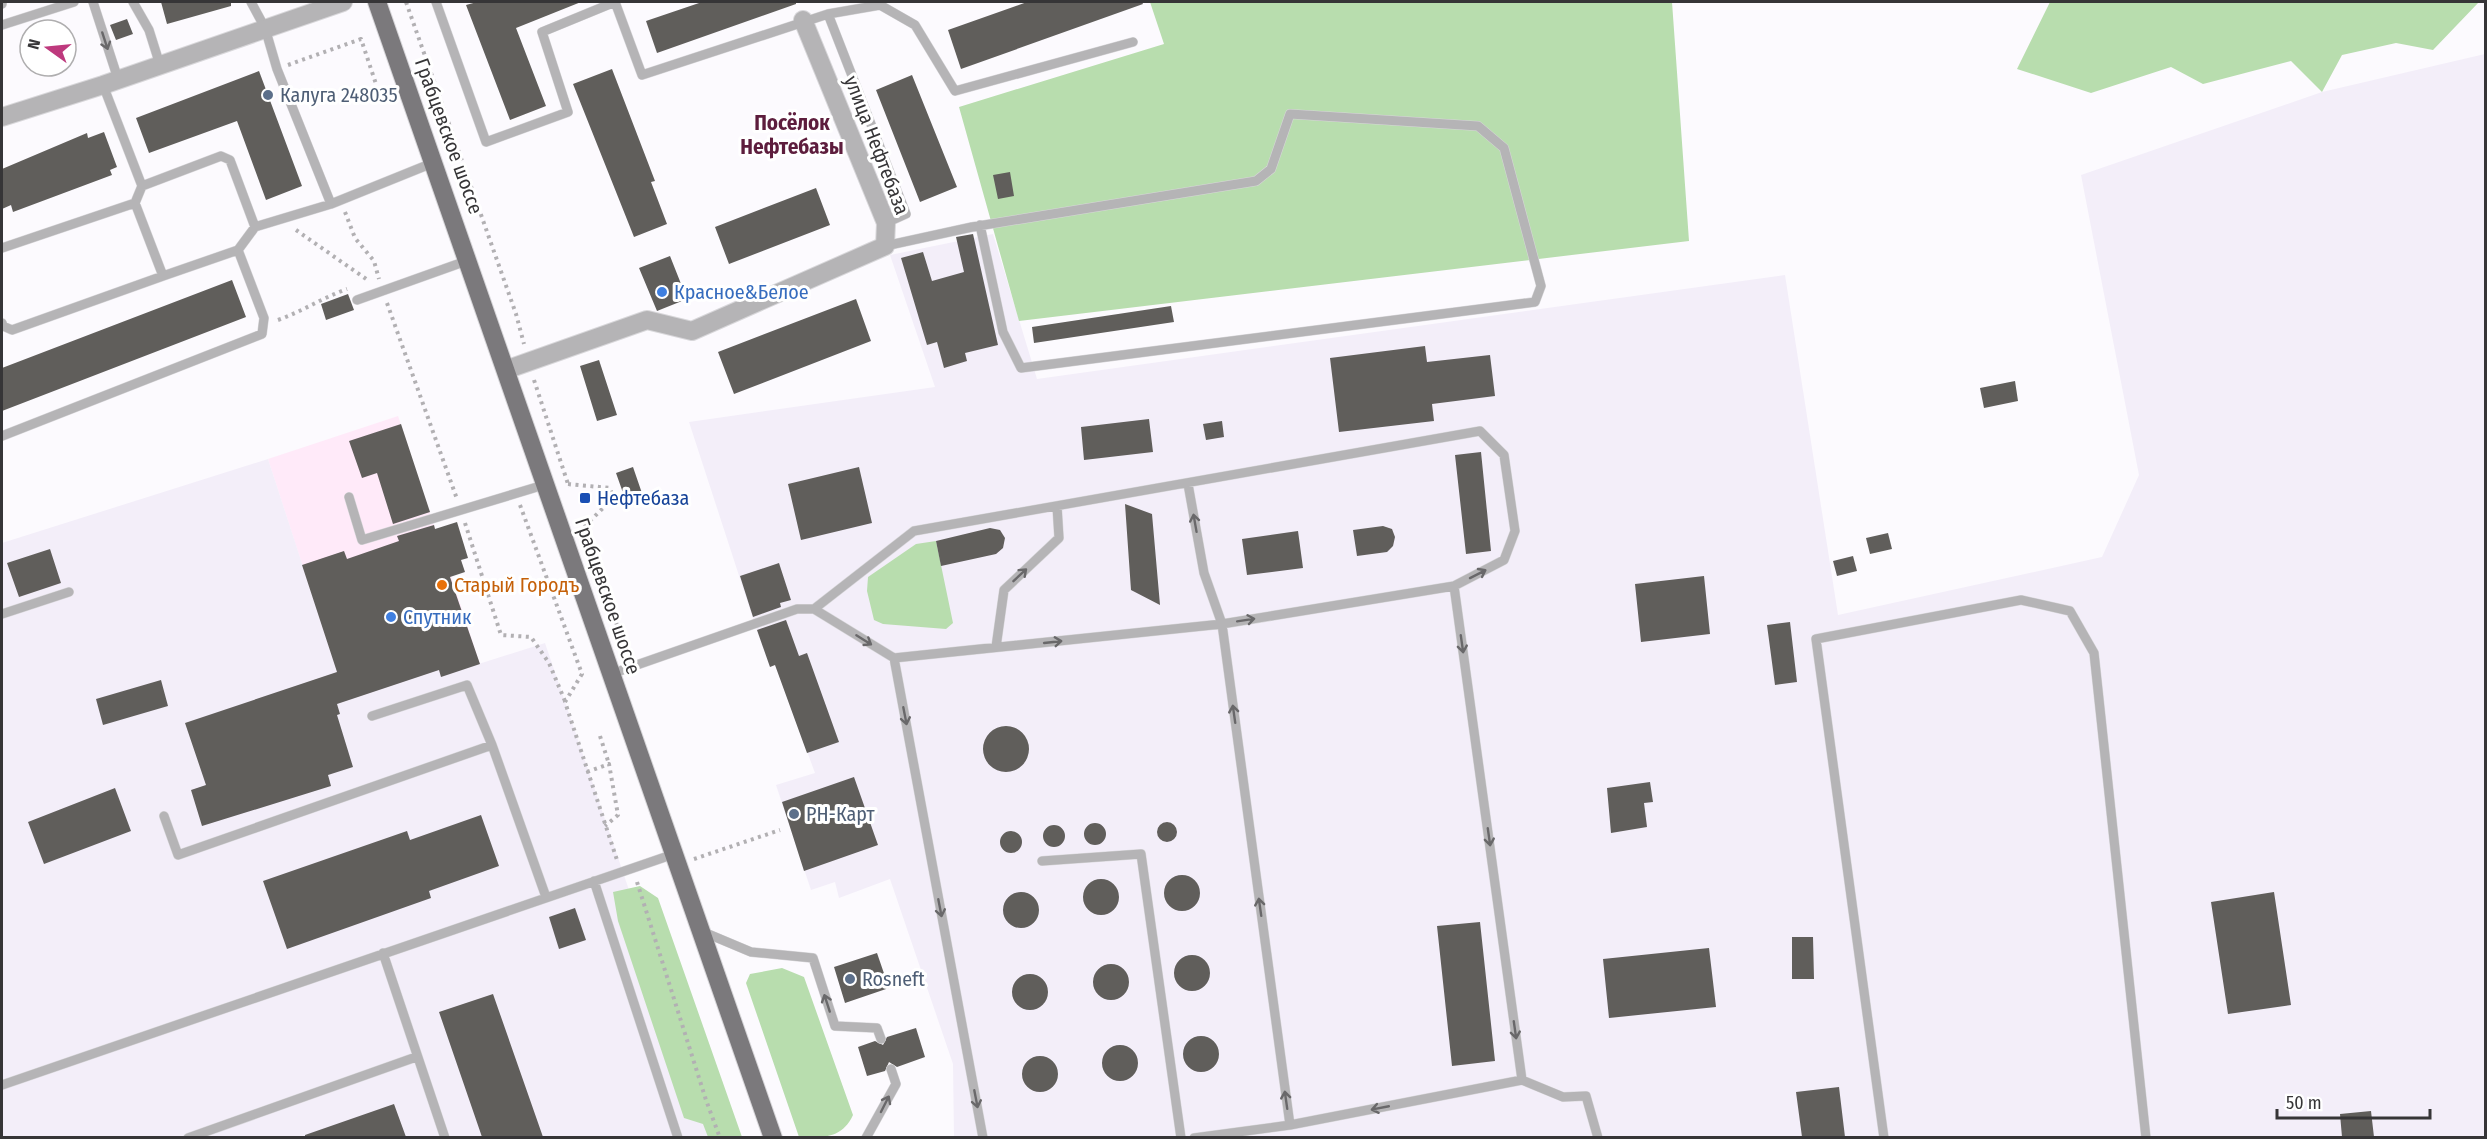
<svg xmlns="http://www.w3.org/2000/svg" width="2487" height="1139" viewBox="0 0 2487 1139" font-family="'Fira Sans Condensed',sans-serif">
	<rect width="100%" height="100%" fill="#fcfafe"/>
	<path fill="#ffeaf9" d="M398,416L480,664L441,677L438,670L364,695L334,663L268,459Z"/>
	<path fill="#f3eef9" d="M2485,54V1137H954L953,1064L890,879L839,898L835,882L811,890L776,785L815,773L775,665L770,667L758,634L689,422L935,387L890,255L993,234L1037,379L1785,275L1838,615L2102,557L2139,475L2081,175L2322,92Z
		M268,459L334,662L439,670L441,676L545,643L713,1137H2V543Z"/>
	<path fill="#b8ddae" d="M1150,2H1672L1689,241L1019,321L959,107L1164,44Z
		M2050,2H2479L2433,50L2396,43L2342,55L2322,92L2291,61L2203,84L2171,67L2091,93L2017,69Z
		M936,541L953,623L946,629L883,624L874,620L867,591L868,577L916,544Z
		M640,886L658,898L742,1137H708L703,1124L684,1118L618,921L613,892Z
		M782,968L804,977L853,1115C842,1139 822,1138 799,1137L746,983L750,974Z"/>
	<path fill="#605e5b" d="M161,2H231V6L167,24Z
		M477,2H581L516,28L546,106L510,120L466,5Z
		M702,2H796V4L657,53L646,21Z
		M1027,2H1142L1143,4L961,69L948,30Z
		M127,19L133,34L116,40L110,25Z
		M612,69L655,181L651,182L667,224L634,237L573,84Z
		M259,71L302,186L266,200L237,121L149,153L136,118Z
		M912,75L957,187L920,202L876,90Z
		M104,132L117,167L110,170L112,175L13,212L11,205L2,209V169L87,133L88,138Z
		M1010,172L1014,196L998,199L993,175Z
		M816,188L830,225L729,264L715,227Z
		M973,234L998,345L965,353L967,361L944,368L937,342L927,345L901,258L923,252L932,281L964,272L956,237Z
		M670,256L687,299L657,311L639,268Z
		M232,280L246,317L2,411V368Z
		M348,294L354,310L326,320L321,304Z
		M856,299L871,341L734,394L718,352Z
		M1171,306L1174,322L1034,343L1032,327Z
		M1425,346L1427,362L1490,355L1495,396L1432,404L1434,421L1339,432L1330,358Z
		M599,360L617,415L597,421L580,366Z
		M2015,381L2018,401L1984,408L1980,388Z
		M1149,419L1153,452L1084,460L1081,427Z
		M1222,421L1224,437L1206,440L1203,424Z
		M401,424L430,512L393,524L377,473L362,478L349,441Z
		M1481,452L1491,551L1466,554L1455,455Z
		M633,467L645,502L628,507L616,473Z
		M859,467L872,523L801,540L788,484Z
		M1125,504L1152,514L1160,605L1131,590Z
		M457,522L468,558L461,560L465,572L450,577L480,664L441,677L439,670L337,704L340,714L337,715L353,767L328,775L331,786L202,826L191,790L206,785L185,723L337,672L302,565L344,551L347,559L399,541L397,536L434,525L435,529Z
		M1383,526L1392,529L1395,537L1393,546L1387,552L1357,556L1353,530Z
		M990,528L1000,530L1005,538L1003,548L996,554L941,566L936,541Z
		M1298,531L1303,568L1247,575L1242,539Z
		M1888,533L1892,549L1870,554L1866,538Z
		M50,549L61,583L19,597L7,563Z
		M1853,556L1857,571L1837,576L1833,561Z
		M779,563L791,600L780,603L781,607L753,617L740,576Z
		M1704,576L1710,634L1641,642L1635,584Z
		M786,620L799,656L807,653L839,742L807,753L775,665L770,667L757,630Z
		M1790,622L1797,682L1775,685L1767,625Z
		M161,680L168,706L103,725L96,699Z
		M983 749a23 23 0 1 1 46 0a23 23 0 1 1-46 0Z
		M854,777L878,845L804,871L782,802Z
		M1650,782L1653,802L1644,803L1647,827L1611,833L1607,788Z
		M115,788L131,831L44,864L28,822Z
		M481,815L499,866L429,891L431,898L287,949L263,881L407,831L410,840Z
		M1157 832a10 10 0 1 1 20 0a10 10 0 1 1-20 0Z
		M1084 834a11 11 0 1 1 22 0a11 11 0 1 1-22 0Z
		M1043 836a11 11 0 1 1 22 0a11 11 0 1 1-22 0Z
		M1000 842a11 11 0 1 1 22 0a11 11 0 1 1-22 0Z
		M1164 893a18 18 0 1 1 36 0a18 18 0 1 1-36 0Z
		M1083 897a18 18 0 1 1 36 0a18 18 0 1 1-36 0Z
		M1003 910a18 18 0 1 1 36 0a18 18 0 1 1-36 0Z
		M2274,892L2291,1005L2228,1014L2211,902Z
		M575,908L586,940L559,949L549,917Z
		M1480,922L1495,1061L1452,1066L1437,926Z
		M1792,937H1813L1814,979H1792Z
		M1709,948L1716,1007L1609,1018L1603,959Z
		M877,953L889,988L845,1003L834,967Z
		M1174 973a18 18 0 1 1 36 0a18 18 0 1 1-36 0Z
		M1093 982a18 18 0 1 1 36 0a18 18 0 1 1-36 0Z
		M1012 992a18 18 0 1 1 36 0a18 18 0 1 1-36 0Z
		M493,994L543,1137H482L439,1012Z
		M916,1028L925,1057L897,1067L889,1062L885,1071L867,1076L858,1047L875,1041L883,1045L887,1037Z
		M1183 1054a18 18 0 1 1 36 0a18 18 0 1 1-36 0Z
		M1102 1063a18 18 0 1 1 36 0a18 18 0 1 1-36 0Z
		M1022 1074a18 18 0 1 1 36 0a18 18 0 1 1-36 0Z
		M1839,1087L1845,1137H1802L1796,1092Z
		M394,1104L406,1137H305V1135Z
		M2371,1111L2374,1137H2342L2340,1114Z"/>
	<g fill="none" stroke-linecap="round" stroke-linejoin="round">
		<g stroke="#d8d7da" stroke-width="10">
			<path id="lane" d="M93,2L118,79
				M133,2L149,30L160,65
				M251,2L265,28L277,69L331,204
				M436,2L486,142L568,112L542,32L615,2L642,75L828,14L906,214L886,223
				M2,4V2
				M828,14L880,5L915,25L955,91L1133,42
				M2,25L74,2
				M103,85L142,186L135,203L163,276L238,250L255,227L331,204L435,162
				M142,186L221,156L230,160L255,227
				M885,246L972,227L1256,181L1271,169L1290,114L1478,126L1504,148L1541,286L1535,302L1021,368L1003,332L980,225
				M2,248L135,203
				M357,300L469,260
				M2,323L3,326L12,330L163,276
				M2,436L262,334L264,318L238,250
				M1188,484L1204,573L1222,624L1290,1125L1194,1138
				M349,497L362,540L547,484
				M2,614L69,592
				M996,647L1004,590L1059,538L1057,506
				M894,658L983,1138
				M611,674L797,609H814L894,658L1222,624L1454,586L1504,560L1515,531L1504,455L1480,431L914,531L814,609
				M372,716L467,685L492,745L546,897
				M164,816L178,855L492,745
				M1042,861L1141,854L1181,1138
				M594,881L678,1138
				M701,931L751,952L813,958L835,1026L877,1028L881,1039
				M383,953L445,1138
				M1522,1080L1563,1097L1586,1096L1598,1138
				M2,1085L674,854
				M1290,1125L1522,1080L1454,586
				M188,1138L416,1057
				M866,1138L896,1084L891,1069
				M1884,1138L1816,639L2021,600L2070,611L2094,653L2146,1138"/>
		</g>
		<g stroke="#d8d7da" stroke-width="20">
			<path id="street" d="M2,117L103,85L343,2
				M508,369L647,320L692,331L885,246L886,223L803,20"/>
		</g>
		<g stroke="#d8d7da" stroke-width="20">
			<path id="primary" d="M377,2C511,379 640,759 773,1138"/>
		</g>
		<path stroke="#b2b0b3" stroke-width="4" stroke-dasharray="3 4.5" stroke-linecap="butt" d="M406,2L516,314L524,344
			M288,65L361,39L376,84
			M345,212L355,238L374,261L379,279
			M296,230L369,281
			M387,303L457,499
			M278,320C303,311 322,298 347,289
			M534,380L569,487
			M568,484L610,488L613,498L583,528
			M520,505L582,674L565,702L617,860
			M465,523L501,635L531,637L549,663L565,701
			M589,545L618,628
			M600,736L609,764
			M587,772L609,764L618,815L605,826
			M694,859L780,830
			M637,882L706,1100L720,1138"/>
		<use href="#lane" stroke="#b5b4b6" stroke-width="9"/>
		<use href="#street" stroke="#b5b4b6" stroke-width="18"/>
		<use href="#primary" stroke="#7b797c" stroke-width="18"/>
	</g>
	<defs><path id="oneway-shaft" d="M-6 0H5M1.5-3L5.5 0L1.5 3" fill="none" stroke-width="1.6" stroke-linecap="round" stroke-linejoin="round" transform="scale(1.5)"/></defs>
	<g stroke="#69686a">
		<use href="#oneway-shaft" transform="translate(105 41) rotate(72)"/>
		<use href="#oneway-shaft" transform="translate(1195 523) rotate(-100)"/>
		<use href="#oneway-shaft" transform="translate(1478 574) rotate(-27)"/>
		<use href="#oneway-shaft" transform="translate(1020 575) rotate(-43)"/>
		<use href="#oneway-shaft" transform="translate(1246 620) rotate(-9)"/>
		<use href="#oneway-shaft" transform="translate(864 640) rotate(32)"/>
		<use href="#oneway-shaft" transform="translate(1053 642) rotate(-6)"/>
		<use href="#oneway-shaft" transform="translate(1462 644) rotate(82)"/>
		<use href="#oneway-shaft" transform="translate(1234 714) rotate(-98)"/>
		<use href="#oneway-shaft" transform="translate(905 716) rotate(79)"/>
		<use href="#oneway-shaft" transform="translate(1489 837) rotate(82)"/>
		<use href="#oneway-shaft" transform="translate(1260 907) rotate(-98)"/>
		<use href="#oneway-shaft" transform="translate(940 908) rotate(79)"/>
		<use href="#oneway-shaft" transform="translate(827 1003) rotate(-108)"/>
		<use href="#oneway-shaft" transform="translate(1515 1030) rotate(82)"/>
		<use href="#oneway-shaft" transform="translate(976 1099) rotate(79)"/>
		<use href="#oneway-shaft" transform="translate(1286 1100) rotate(-98)"/>
		<use href="#oneway-shaft" transform="translate(885 1104) rotate(-63)"/>
		<use href="#oneway-shaft" transform="translate(1380 1108) rotate(169)"/>
	</g>
	<g fill="#5c6f8a" stroke="#fff" stroke-width="2">
		<circle cx="268" cy="95" r="6"/>
		<circle cx="794" cy="814" r="6"/>
		<circle cx="850" cy="979" r="6"/>
	</g>
	<g fill="#3f7fe0" stroke="#fff" stroke-width="2">
		<circle cx="662" cy="292" r="6"/>
		<circle cx="391" cy="617" r="6"/>
	</g>
	<rect fill="#1a4fb4" stroke="#fff" stroke-width="2" x="579" y="492" width="12" height="12" rx="3"/>
	<circle fill="#e8710a" stroke="#fff" stroke-width="2" cx="442" cy="585" r="6"/>
	<g text-anchor="middle" stroke-width="6" stroke-linejoin="round" paint-order="stroke">
		<g font-size="20" fill="#4e5e75" stroke="#fff" text-anchor="start">
			<text x="280" y="102">Калуга 248035</text>
			<text x="806" y="821">РН-Карт</text>
			<text x="862" y="986">Rosneft</text>
		</g>
		<g font-size="20" fill="#363537" stroke="#fff">
			<text transform="translate(449 136) rotate(70)" y="7">Грабцевское шоссе</text>
			<text transform="translate(877 145) rotate(69)" y="7">улица Нефтебаза</text>
			<text transform="translate(608 596) rotate(71)" y="7">Грабцевское шоссе</text>
		</g>
		<g font-size="20" fill="#366cbe" stroke="#fff" text-anchor="start">
			<text x="674" y="299">Красное&amp;Белое</text>
			<text x="403" y="624">Спутник</text>
		</g>
		<g font-size="20" fill="#164399" stroke="#fff" text-anchor="start">
			<text x="597" y="505">Нефтебаза</text>
		</g>
		<g font-size="20" fill="#c56008" stroke="#fff" text-anchor="start">
			<text x="454" y="592">Старый Городъ</text>
		</g>
		<g font-size="21" font-weight="bold" fill="#5d1d3d" stroke="#fff">
			<text x="792" y="130">Посёлок<tspan x="792" dy="24">Нефтебазы</tspan></text>
		</g>
	</g>
	<rect width="2487" height="1139" fill="none" stroke="#363537" stroke-width="6"/>
	<g transform="translate(48 48) rotate(285)"><circle r="28" fill="#ffffff" stroke="#afaeaf" stroke-width="1.5"/>
	<path d="M0-4.5L10 22L0 15L-10 22Z" fill="#be397d"/>
	<text y="-9" font-size="16" font-weight="bold" text-anchor="middle" fill="#363537">N</text>
	</g>
	<path d="M2277 1109v9h153v-9" fill="none" stroke="#363537" stroke-width="3"/>
	<text x="2286" y="1109" font-size="18" fill="#363537" stroke="#ffffff" stroke-width="4.5" paint-order="stroke">50 m</text>
</svg>
